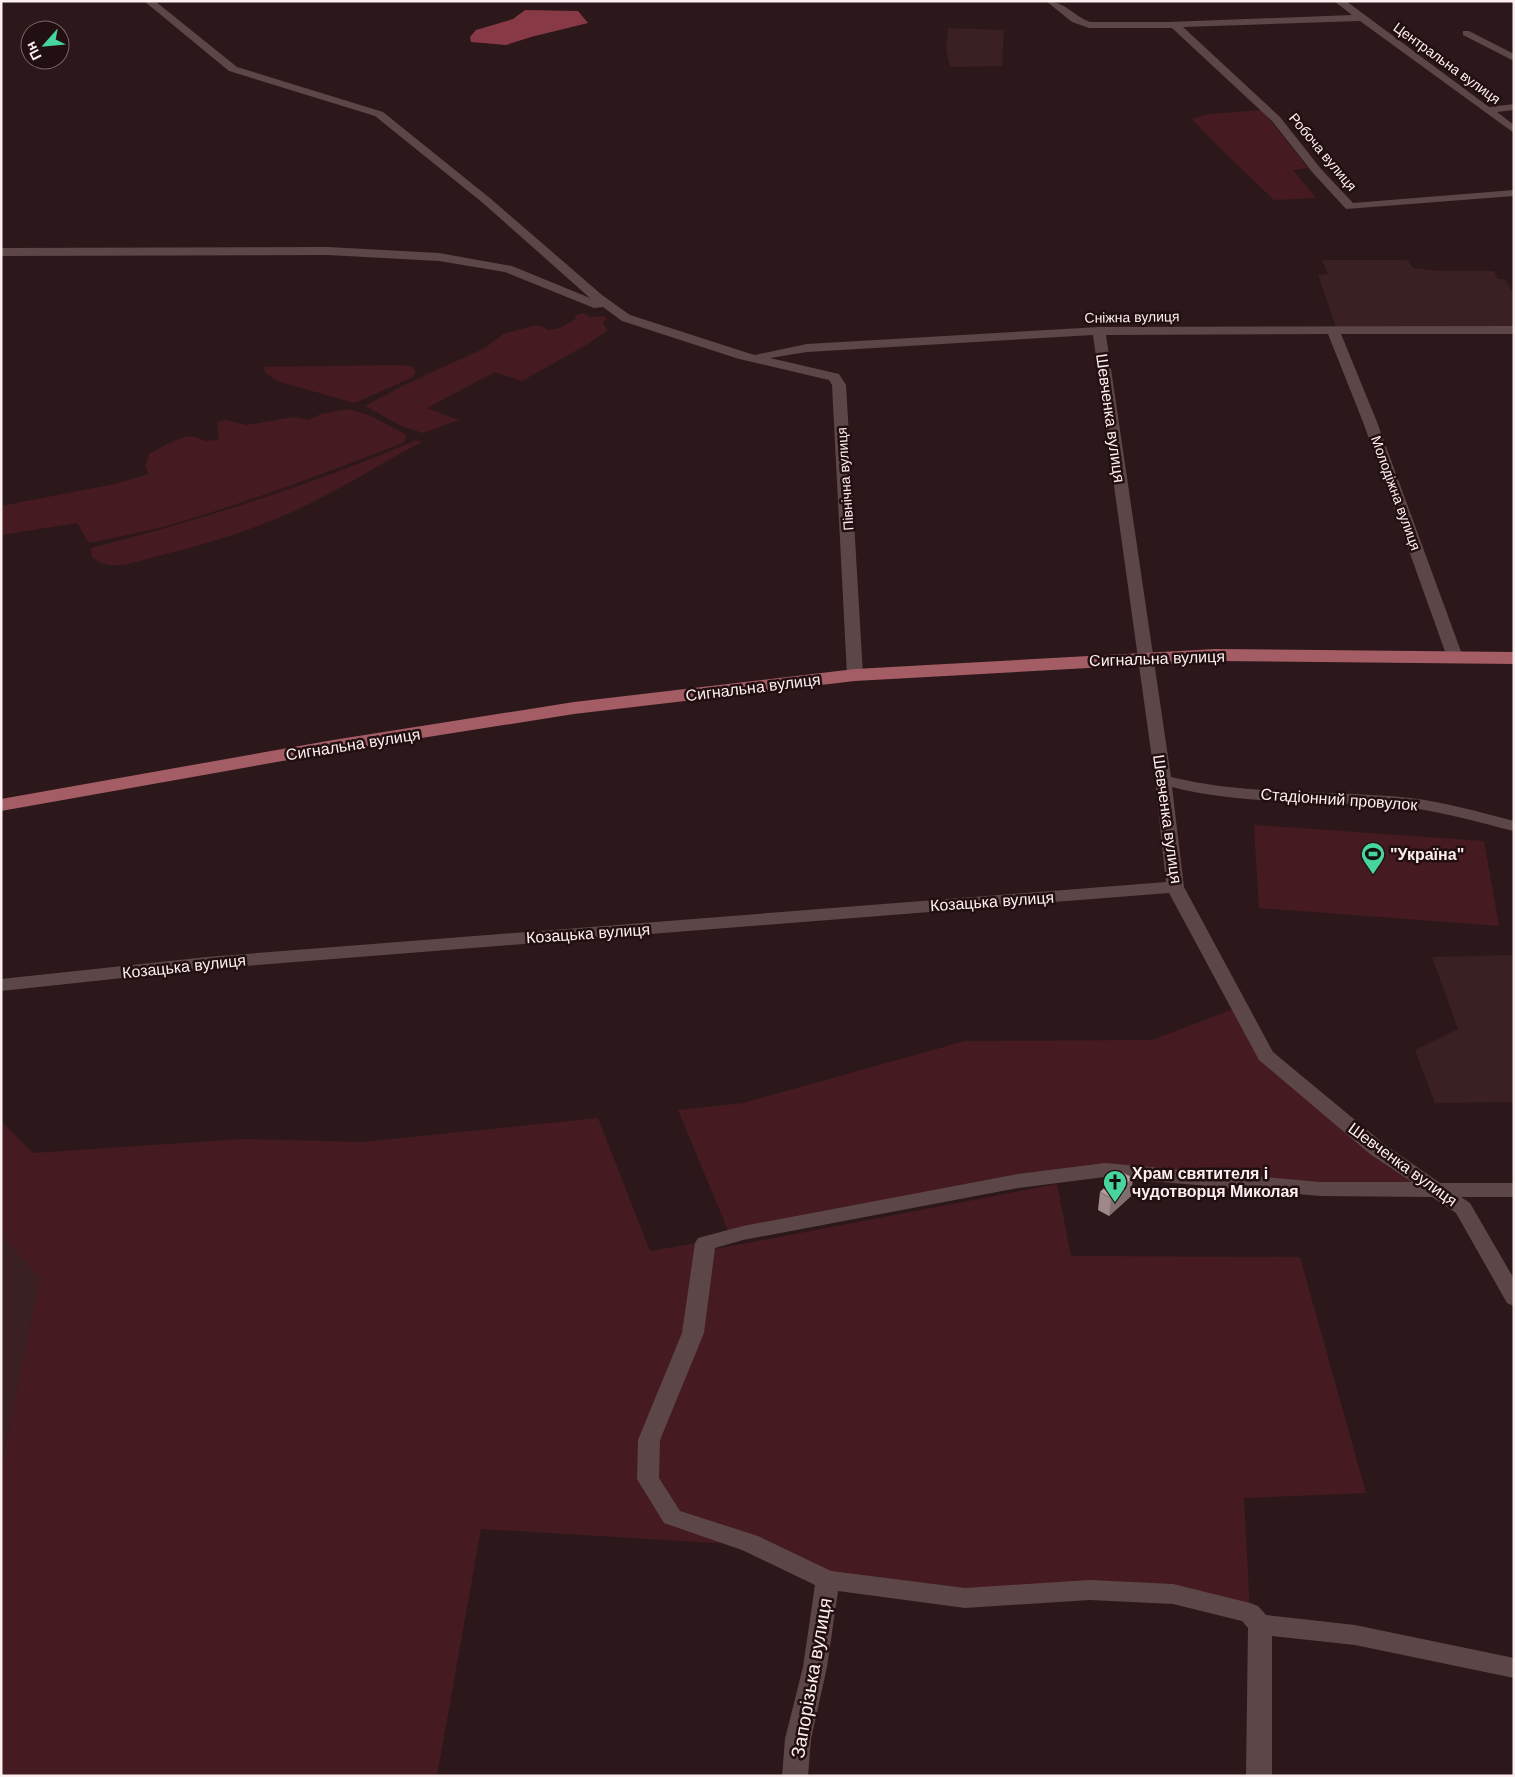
<svg xmlns="http://www.w3.org/2000/svg" width="1515" height="1777" viewBox="0 0 1515 1777" font-family="Arial,sans-serif">
	<rect width="100%" height="100%" fill="#2c181a"/>
	<path fill="#3a2023" d="M948,28L1004,30L1002,66L950,67L946,48Z
		M1322,260H1407L1413,268L1437,271H1494L1498,279H1505L1511,290L1514,291V329L1337,330L1318,275L1328,274Z
		M1514,955V1102L1435,1103L1415,1050L1458,1029L1432,957Z
		M1,1235L40,1278L1,1467Z"/>
	<path fill="#451b21" d="M1262,110L1308,168L1293,170L1316,198L1274,200C1247,173 1218,148 1192,119L1209,114Z
		M583,313L590,317L604,316L607,319L603,322L607,331L586,345L522,381L495,372L427,408L459,420L423,433L401,426L365,406L404,385L485,348L503,334L533,326H541L548,330L560,328L576,319L574,316Z
		M396,365L411,366L416,371L413,377L355,403L280,382L265,373L264,367Z
		M349,409L373,417L407,435L403,443C326,473 249,502 170,525C143,532 116,537 89,543L77,523L1,535V506L115,484L149,474L145,467L149,454C166,446 187,428 204,441L219,440L217,422L225,420L247,425L294,417L309,420L321,414Z
		M416,440L422,442C382,462 345,487 305,506C258,528 207,545 157,556C135,562 111,573 92,557L91,548C201,520 312,485 416,440Z
		M1254,825L1484,841L1499,926L1259,908Z
		M1239,1007L1265,1056L1433,1188H1320L1105,1169L730,1235L678,1110L743,1103L965,1041L1152,1040Z
		M598,1118L650,1251L703,1242L691,1333L646,1480L671,1518L749,1545L481,1529L437,1776H1V1467L40,1278L1,1235V1121L33,1153L242,1139L362,1142Z
		M1057,1184L1071,1256L1300,1257L1366,1493L1244,1498L1250,1612L1173,1592L998,1596L828,1579L674,1516L649,1479L651,1440L694,1333L705,1251Z"/>
	<path fill="#873a45" d="M525,10L578,11L588,23L531,37L506,45L471,42L470,37L476,30L513,19Z"/>
	<g fill="none" stroke-linecap="round" stroke-linejoin="round">
		<path fill="#5d4648" fill-rule="evenodd" d="M144,1H155L237,67L383,112L491,199L602,295L630,315L748,353L755,355L807,344L1099,327L1514,326V334H1341L1377,422L1463,657L1455,662L1447,657L1363,422L1328,334L1106,335L1171,777C1248,796 1330,790 1410,798C1445,802 1479,812 1514,821V831C1480,823 1445,812 1410,808C1331,799 1249,807 1172,787L1184,887L1273,1052L1384,1144L1440,1183H1514V1197H1461L1470,1203L1514,1279V1306L1507,1303L1456,1213L1432,1197L1320,1196L1105,1177L1018,1188L743,1240L715,1248L704,1333L660,1440L659,1478L680,1511L758,1536L831,1571L965,1588L1090,1580L1173,1584L1250,1603L1258,1606L1266,1615L1355,1625L1514,1658V1678L1355,1645L1272,1636V1776H1246L1248,1628L1242,1621L1173,1604L1090,1600L965,1608L838,1591L827,1667L811,1739L808,1776H782L785,1739L803,1667L815,1585L742,1550L664,1523L637,1479L638,1440L682,1333L695,1243L698,1238L743,1226L1018,1174L1105,1163L1320,1182H1412L1370,1154L1259,1060L1169,893L207,969L1,991V979L207,957L1166,882L1155,780L1093,335L807,352L770,358L839,374L846,385L863,675L855,680L849,678L847,675L832,385L829,380L739,359L622,321L603,307L594,308L505,272L439,261L328,255L1,256V248L328,247L439,253L512,266L590,298L483,203L375,116L229,71Z
			M1046,1C1064,1 1074,16 1090,22H1169L1352,15L1334,1H1346L1489,107L1514,104V110L1497,112L1514,125V133L1360,21L1183,27L1280,117L1321,169L1353,203L1514,190V196L1346,209L1313,173L1272,121L1172,28H1089L1072,22Z
			M1463,31H1469L1514,54V61L1463,35Z"/>
		<path fill="#a45c65" fill-rule="evenodd" d="M1215,649L1514,652V664L1215,661L855,681L574,714L333,752L1,811V799L333,740L574,702L855,669Z"/>
	</g>
	<path fill="#9e8889" d="M1100,1192L1131,1196L1109,1216L1098,1210Z"/>
	<path fill="#816f6f" d="M1133,1178L1131,1196L1109,1216L1111,1198Z"/>
	<path fill="#b89e9f" stroke="#816f6f" d="M1122,1172L1133,1178L1111,1198L1100,1192Z"/>
	<defs>
		<g id="stadium-pin" transform="scale(1.25)"><path d="M0 17L-7.5 6A9.5 9.5 0 1 1 7.5 6Z" fill="#48d49d" stroke="#220f11"/><path d="M0-5a6.5 5 0 1 0 0 10a6.5 5 0 1 0 0-10ZM-3.5-1.8h7v3.6h-7Z" fill="#111"/></g>
		<g id="church-pin" transform="scale(1.25)"><path d="M0 17L-7.5 6A9.5 9.5 0 1 1 7.5 6Z" fill="#48d49d" stroke="#220f11"/><path d="M-1.2-6h2.4v3.5h3.3v2.4h-3.3V6h-2.4V-.1h-3.3v-2.4h3.3Z" fill="#111"/></g>
	</defs>
	<g fill-rule="evenodd">
		<use href="#stadium-pin" x="1373" y="854"/>
		<use href="#church-pin" x="1115" y="1182"/>
	</g>
	<g text-anchor="middle" stroke-width="5" stroke-linejoin="round" paint-order="stroke">
		<g font-size="14" fill="#fdeeef" stroke="#220f11">
			<text transform="translate(1447 63) rotate(36)" y="5">Центральна вулиця</text>
			<text transform="translate(1323 152) rotate(50)" y="5">Робоча вулиця</text>
			<text transform="translate(1132 317) rotate(-1)" y="5">Сніжна вулиця</text>
			<text transform="translate(845 479) rotate(-94)" y="5">Північна вулиця</text>
			<text transform="translate(1396 493) rotate(70)" y="5">Молодіжна вулиця</text>
		</g>
		<g font-size="16" fill="#fdeeef" stroke="#220f11">
			<text transform="translate(1111 418) rotate(82)" y="6">Шевченка вулиця</text>
			<text transform="translate(1157 658) rotate(-2)" y="6">Сигнальна вулиця</text>
			<text transform="translate(753 687) rotate(-7)" y="6">Сигнальна вулиця</text>
			<text transform="translate(353 744) rotate(-9)" y="6">Сигнальна вулиця</text>
			<text transform="translate(1339 799) rotate(4)" y="6">Стадіонний провулок</text>
			<text transform="translate(1168 819) rotate(82)" y="6">Шевченка вулиця</text>
			<text transform="translate(992 901) rotate(-4)" y="6">Козацька вулиця</text>
			<text transform="translate(588 933) rotate(-4)" y="6">Козацька вулиця</text>
			<text transform="translate(184 966) rotate(-6)" y="6">Козацька вулиця</text>
			<text transform="translate(1403 1164) rotate(36)" y="6">Шевченка вулиця</text>
		</g>
		<g font-size="16" font-weight="bold" fill="#fdeeef" stroke="#220f11" text-anchor="start">
			<text x="1390" y="860">"Україна"</text>
			<text x="1132" y="1179">Храм святителя і<tspan x="1132" dy="18">чудотворця Миколая</tspan></text>
		</g>
		<g font-size="19" fill="#fdeeef" stroke="#220f11">
			<text transform="translate(811 1678) rotate(-80)" y="7">Запорізька вулиця</text>
		</g>
	</g>
	<rect width="1515" height="1777" fill="none" stroke="#fdeeef" stroke-width="5"/>
	<g transform="translate(45 45) rotate(243)"><circle r="24" fill="#220f11" stroke="#7a686a"/>
	<path d="M0-4L9 19L0 12L-9 19Z" fill="#48d49d"/>
	<text y="-8" font-size="14" font-weight="bold" text-anchor="middle" fill="#fdeeef">Пн</text>
	</g>
</svg>
